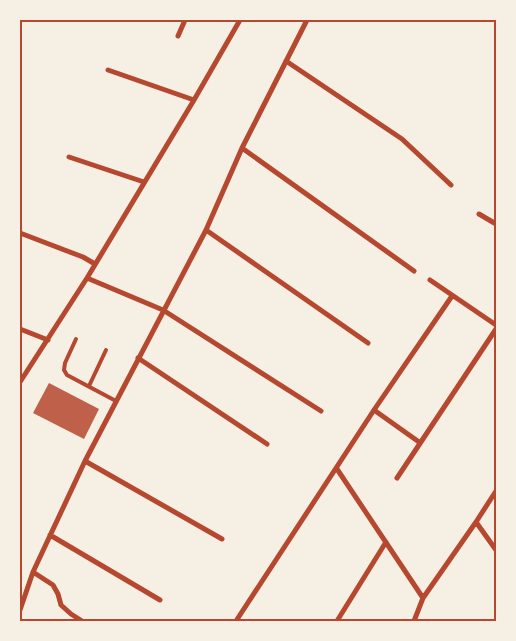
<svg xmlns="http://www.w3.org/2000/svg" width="516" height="641" viewBox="0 0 516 641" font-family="Merriweather,serif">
	<rect width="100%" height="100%" fill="#f6efe4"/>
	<path fill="#bf614a" d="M49,383L99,409L84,439L33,413Z"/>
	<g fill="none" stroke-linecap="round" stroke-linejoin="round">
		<path stroke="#b5482f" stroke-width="4" d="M76,339L65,363L64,370L67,375L116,401
			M89,386L106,350"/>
		<path stroke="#b5482f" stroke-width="5" d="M178,36L185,20
			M286,61L402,139L451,185
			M108,70L194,100
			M242,148L414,271
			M69,157L144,182
			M479,214L496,224
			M206,230L368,343
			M20,233L83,257L95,264
			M87,278L163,310L321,411
			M430,280L496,325
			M20,329L48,340
			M138,358L267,444
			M20,382L87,278L194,100L240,20
			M374,410L419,442
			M85,461L222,539
			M337,469L423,598
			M397,478L496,329
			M476,522L496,550
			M50,535L160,600
			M33,572L53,585L58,594L61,605L71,614L82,621
			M20,610L33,572L85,461L206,230L242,148L307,20
			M236,621L374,410L452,296
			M337,621L386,542
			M414,621L423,598L476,522L496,491"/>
	</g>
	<rect width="516" height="641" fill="none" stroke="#f6efe4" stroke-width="42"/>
	<rect x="21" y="21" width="474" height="599" fill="none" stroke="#b5482f" stroke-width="2"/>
</svg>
